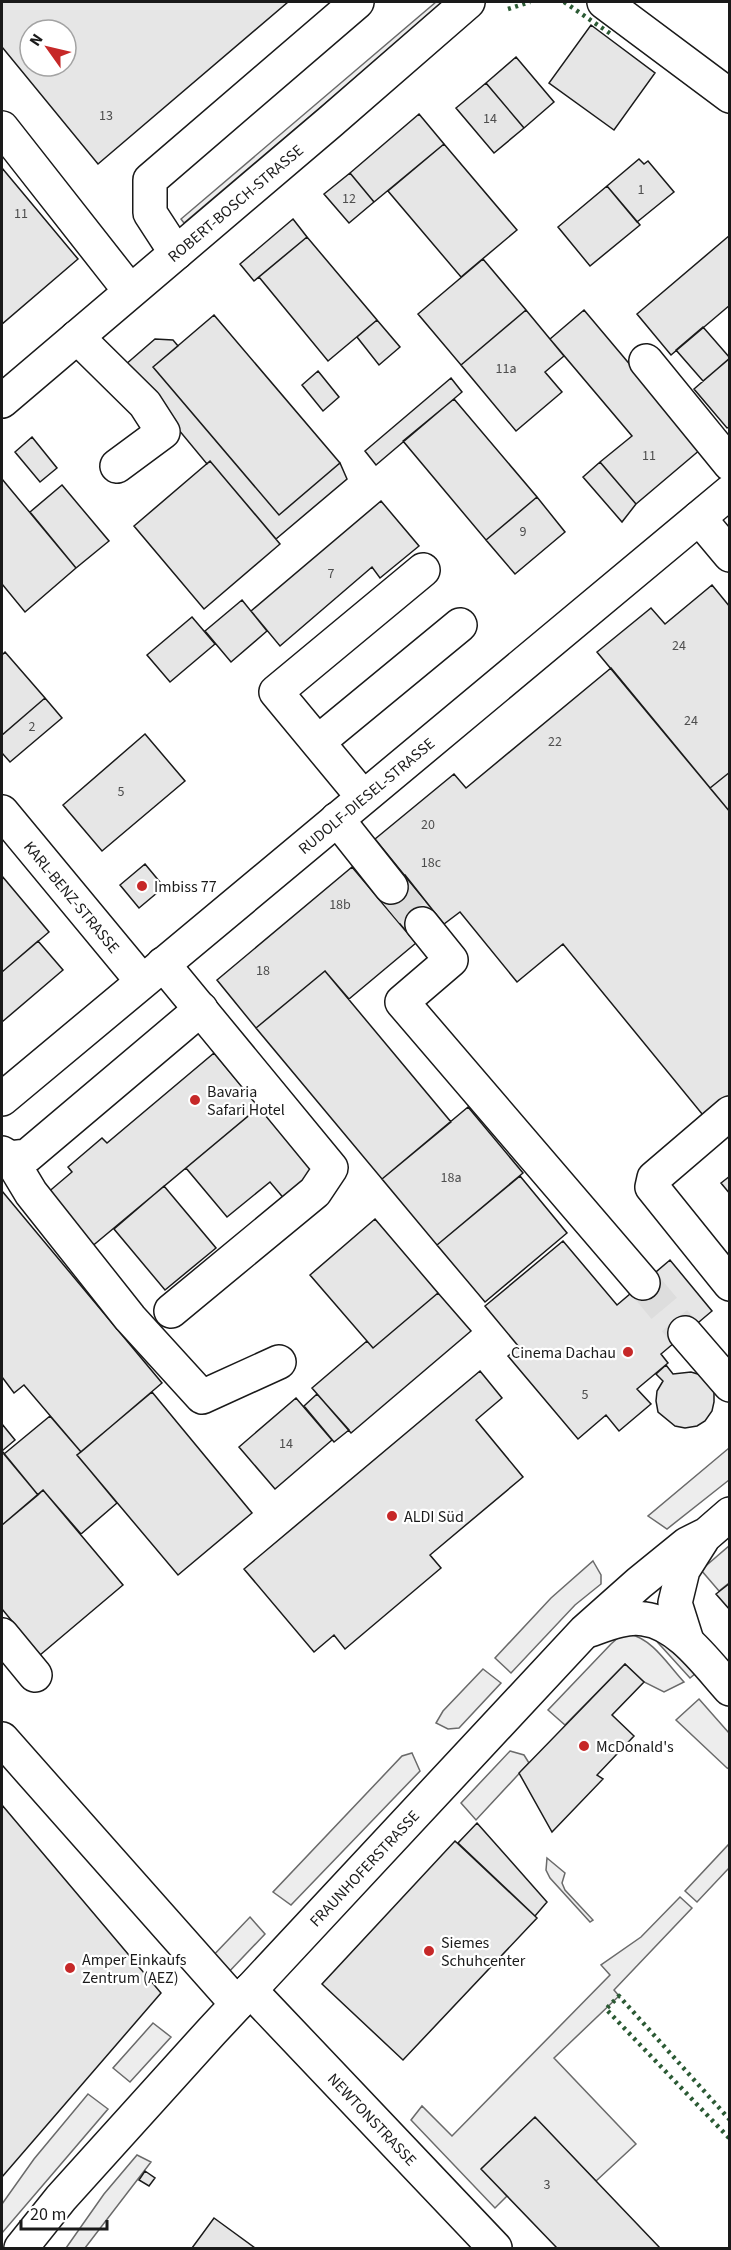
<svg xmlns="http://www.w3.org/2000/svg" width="731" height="2250" viewBox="0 0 731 2250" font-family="'Source Sans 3',sans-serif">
	<rect width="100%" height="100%" fill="#fff"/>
	<path fill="#ededed" stroke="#6a6a6a" stroke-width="1.5" d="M436,2H445L184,223L181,219Z
		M729,1448V1480L667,1529L648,1516Z
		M729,1546V1583L719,1591L701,1570Z
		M593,1561L601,1575V1584L575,1605L511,1673L495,1658L551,1598Z
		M655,1632L696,1673L690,1678L651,1635Z
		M629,1634C653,1639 668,1665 684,1682L664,1692L644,1682L625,1664L565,1725L548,1710L611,1644L620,1636Z
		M483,1669L501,1683L459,1728L448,1729L436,1723L443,1711Z
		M699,1699L729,1733V1769L727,1768L676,1720Z
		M510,1751L524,1755L529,1763L476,1820L461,1803Z
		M412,1753L420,1771L291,1905L273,1892L402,1756Z
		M729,1844V1868L697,1902L685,1891Z
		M547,1858L565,1873L562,1883L565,1890L593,1920L590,1922L550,1878L546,1870Z
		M680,1897L692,1908L614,1990L619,1996L554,2058L636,2144L596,2181L535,2118L482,2168L507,2196L495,2208L411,2120L422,2106L452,2136L610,1975L601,1965L641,1937Z
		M250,1917L265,1934L225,1976L208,1961Z
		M153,2023L171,2037L130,2082L113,2068Z
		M88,2094L108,2109L2,2233V2204L34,2159Z
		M137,2155L151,2162L85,2248H66L104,2194Z"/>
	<path fill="#e6e6e6" stroke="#1a1a1a" stroke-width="1.5" fill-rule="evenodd" d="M2,2H288L98,164L2,47ZM30,30H66V66H30Z
		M591,25L655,73L614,130L549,83Z
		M516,57L554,102L524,128L486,83Z
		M486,83L524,128L494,153L456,108Z
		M419,114L444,144L374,202L350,173Z
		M444,144L517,230L461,277L388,191Z
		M639,159L644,164L648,161L674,192L637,222L607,186Z
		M2,168L78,259L2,324Z
		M350,173L374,202L349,223L324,194Z
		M607,186L640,225L590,266L558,227Z
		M293,219L307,237L254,281L240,264Z
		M730,235V305L671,355L637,314Z
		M307,237L377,320L328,361L259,277Z
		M483,259L526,310L461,365L418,314Z
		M526,310L564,356L545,372L562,392L516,431L461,365Z
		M584,310L701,449L636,504L600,462L632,436L550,339Z
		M214,315L340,463L279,515L153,367Z
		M377,320L400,347L379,365L357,337Z
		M703,327L730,358L703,381L676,350Z
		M155,339L173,340L178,346L153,367L279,515L340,463L347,479L276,539L210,461L207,464L125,365Z
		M730,358V427L727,428L694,389Z
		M318,371L339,397L323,411L302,385Z
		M451,378L462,392L376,465L365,451Z
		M454,399L537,497L486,540L403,441Z
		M32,437L57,468L40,482L15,452Z
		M210,461L280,544L204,609L134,526Z
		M600,462L636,504L622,522L583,477Z
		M2,479L76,568L25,612L2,584Z
		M62,485L109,541L76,568L30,512Z
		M537,497L565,532L515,574L486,540Z
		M381,501L419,546L380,578L372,567L280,646L251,611Z
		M712,585L730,607V772L710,788L597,652L651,608L665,624Z
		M242,600L267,631L231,662L205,631Z
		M192,617L215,644L170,682L147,655Z
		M5,652L45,698L2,735V655Z
		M611,668L730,812V1101L707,1120L563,944L517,982L460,912L444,924L375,839L454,774L466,788Z
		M45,698L62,718L10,762L2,753V735Z
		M145,734L185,781L102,851L63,805Z
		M730,772V812L710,788Z
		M145,864L164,887L139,908L120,885Z
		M352,867L416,943L349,999L325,971L256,1028L217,980Z
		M405,875L435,913L409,935L378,898Z
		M2,876L49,932L2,972Z
		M38,941L63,970L2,1022V972Z
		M325,971L451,1122L382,1179L256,1028Z
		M214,1053L259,1107L90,1248L46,1194L72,1172L68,1167L102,1138L107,1143Z
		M259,1107L317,1176L286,1201L270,1182L227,1217L186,1168Z
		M468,1107L523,1173L437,1245L382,1179Z
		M520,1176L567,1233L485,1302L437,1245Z
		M730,1176V1194L721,1183Z
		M164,1186L216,1248L165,1290L114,1229Z
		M2,1191L162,1383L81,1452L24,1385L14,1393L2,1377Z
		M375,1219L438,1293L373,1348L310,1275Z
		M563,1241L617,1305L670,1260L712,1311L661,1354L668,1363L637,1389L651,1404L619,1431L606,1415L578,1439L508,1356L519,1347L485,1306Z
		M438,1293L471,1331L351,1433L312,1388L367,1341L373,1348Z
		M666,1365L673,1374L691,1372L701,1375L708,1383L714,1392V1402L712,1411L705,1421L697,1426L685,1428L675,1426L658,1412L656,1401L657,1391L663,1381L656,1374Z
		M480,1371L502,1398L476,1420L523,1477L430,1555L441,1568L345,1649L334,1635L314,1652L244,1569Z
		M152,1392L252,1513L178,1575L77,1455Z
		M317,1394L349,1430L334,1442L304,1406Z
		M296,1398L332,1440L275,1489L239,1447Z
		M50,1416L81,1452L77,1455L117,1503L81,1534L43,1490L38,1495L4,1454Z
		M2,1424L15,1440L2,1451Z
		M2,1451L38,1495L2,1525Z
		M43,1490L123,1585L40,1655L2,1609V1525Z
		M730,1583V1610L716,1594Z
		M625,1664L644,1682L612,1715L634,1736L597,1775L603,1779L552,1832L519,1773Z
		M2,1805L161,1993L2,2177Z
		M477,1823L547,1902L535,1916L458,1843Z
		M455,1841L537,1918L403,2060L322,1984Z
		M535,2117L596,2181L660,2248H557L481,2169Z
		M145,2171L155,2178L149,2186L139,2180Z
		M214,2218L255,2248H192Z"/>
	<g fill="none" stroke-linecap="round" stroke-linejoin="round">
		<path stroke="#ddd" stroke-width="33" stroke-dasharray="33 16" stroke-linecap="butt" d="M391,887L422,924
			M643,1283L685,1333"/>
		<g stroke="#1a1a1a" stroke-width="36">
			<g id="minor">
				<path d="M604,2L730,96"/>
				<path d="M2,128L130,291"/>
				<path d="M176,253L150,213V180L357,2"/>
				<path d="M77,337L145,404L163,432L117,466"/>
				<path d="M646,361L730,464"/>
				<path id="s1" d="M2,401L330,122L468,2"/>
				<path d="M699,518L730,555"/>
				<path d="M318,742L460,625"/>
				<path d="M363,797L276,692L423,570"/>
				<path id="s2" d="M2,812L142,981"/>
				<path d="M337,819L391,887"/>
				<path d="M422,924L451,960L402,1002L643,1283"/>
				<path d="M163,964L331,1168L315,1192L171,1311"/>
				<path id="s3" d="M2,1099L730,492"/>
				<path d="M730,1113L654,1178L652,1187L730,1284"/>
				<path d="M2,1153L10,1158L27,1156L201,1009"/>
				<path d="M10,1158L31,1193L130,1318L202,1397L279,1362"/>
				<path d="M685,1333L730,1385"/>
				<path d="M590,1630C607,1624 626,1616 644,1619C679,1623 708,1665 730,1689"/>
				<path d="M2,1635L35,1675"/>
				<path d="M687,1641L675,1603L683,1570L702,1540"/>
				<path d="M2,1739L237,2004"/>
				<path id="s4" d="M250,1990L495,2248"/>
				<path id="s5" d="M21,2248L61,2198L212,2031L585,1631L639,1583L687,1544L707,1534L730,1514"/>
			</g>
		</g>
		<use href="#minor" stroke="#fff" stroke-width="33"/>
		<path stroke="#2b5a34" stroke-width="4.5" stroke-dasharray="3 4.5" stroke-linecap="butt" d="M564,2L611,34
			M508,9L530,2
			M730,2120L619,1996L606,2009L730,2139"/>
	</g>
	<g fill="#c62828" stroke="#fff" stroke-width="2">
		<circle cx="142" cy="886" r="6"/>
		<circle cx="195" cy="1100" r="6"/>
		<circle cx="628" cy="1352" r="6"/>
		<circle cx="392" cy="1516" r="6"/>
		<circle cx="584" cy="1746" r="6"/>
		<circle cx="429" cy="1951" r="6"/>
		<circle cx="70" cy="1968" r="6"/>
	</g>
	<g text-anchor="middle" stroke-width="4.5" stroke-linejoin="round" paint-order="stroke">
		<g font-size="14" fill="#4d4d4d">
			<text x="106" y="120">13</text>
			<text x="490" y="123">14</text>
			<text x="641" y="194">1</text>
			<text x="349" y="203">12</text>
			<text x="21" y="218">11</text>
			<text x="506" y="373">11a</text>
			<text x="649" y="460">11</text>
			<text x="523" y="536">9</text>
			<text x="331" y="578">7</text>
			<text x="679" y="650">24</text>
			<text x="691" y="725">24</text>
			<text x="32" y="731">2</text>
			<text x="555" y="746">22</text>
			<text x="121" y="796">5</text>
			<text x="428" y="829">20</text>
			<text x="431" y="867">18c</text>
			<text x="340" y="909">18b</text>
			<text x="263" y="975">18</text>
			<text x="451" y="1182">18a</text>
			<text x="585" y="1399">5</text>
			<text x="286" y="1448">14</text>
			<text x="547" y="2189">3</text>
		</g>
		<g font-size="16" fill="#1a1a1a" stroke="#fff">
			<text dy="6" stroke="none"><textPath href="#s1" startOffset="306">ROBERT-BOSCH-STRASSE</textPath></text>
			<text dy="6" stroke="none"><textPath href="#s3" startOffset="474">RUDOLF-DIESEL-STRASSE</textPath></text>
			<text dy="6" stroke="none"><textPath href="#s2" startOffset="110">KARL-BENZ-STRASSE</textPath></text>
			<text dy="6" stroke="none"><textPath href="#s5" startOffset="512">FRAUNHOFERSTRASSE</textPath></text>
			<text dy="6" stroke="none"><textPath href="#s4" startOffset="178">NEWTONSTRASSE</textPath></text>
		</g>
		<g font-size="16" fill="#1a1a1a" stroke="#fff" text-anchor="start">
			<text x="154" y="892">Imbiss 77</text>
			<text x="207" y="1097">Bavaria<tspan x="207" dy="18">Safari Hotel</tspan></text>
			<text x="616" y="1358" text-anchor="end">Cinema Dachau</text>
			<text x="404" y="1522">ALDI Süd</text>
			<text x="596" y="1752">McDonald's</text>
			<text x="441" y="1948">Siemes<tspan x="441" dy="18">Schuhcenter</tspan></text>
			<text x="82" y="1965">Amper Einkaufs<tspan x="82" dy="18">Zentrum (AEZ)</tspan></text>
		</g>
	</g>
	<rect width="731" height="2250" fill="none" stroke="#1a1a1a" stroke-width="6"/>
	<g transform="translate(48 48) rotate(304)"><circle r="28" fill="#ffffff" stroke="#a3a3a3" stroke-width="1.5"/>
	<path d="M0-4.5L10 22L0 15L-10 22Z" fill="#c62828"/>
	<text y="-9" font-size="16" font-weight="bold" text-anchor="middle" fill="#1a1a1a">N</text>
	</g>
	<path d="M21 2220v9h86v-9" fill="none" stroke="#1a1a1a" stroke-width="3"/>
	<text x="30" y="2220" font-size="18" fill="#1a1a1a" stroke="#ffffff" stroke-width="4.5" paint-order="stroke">20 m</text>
</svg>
